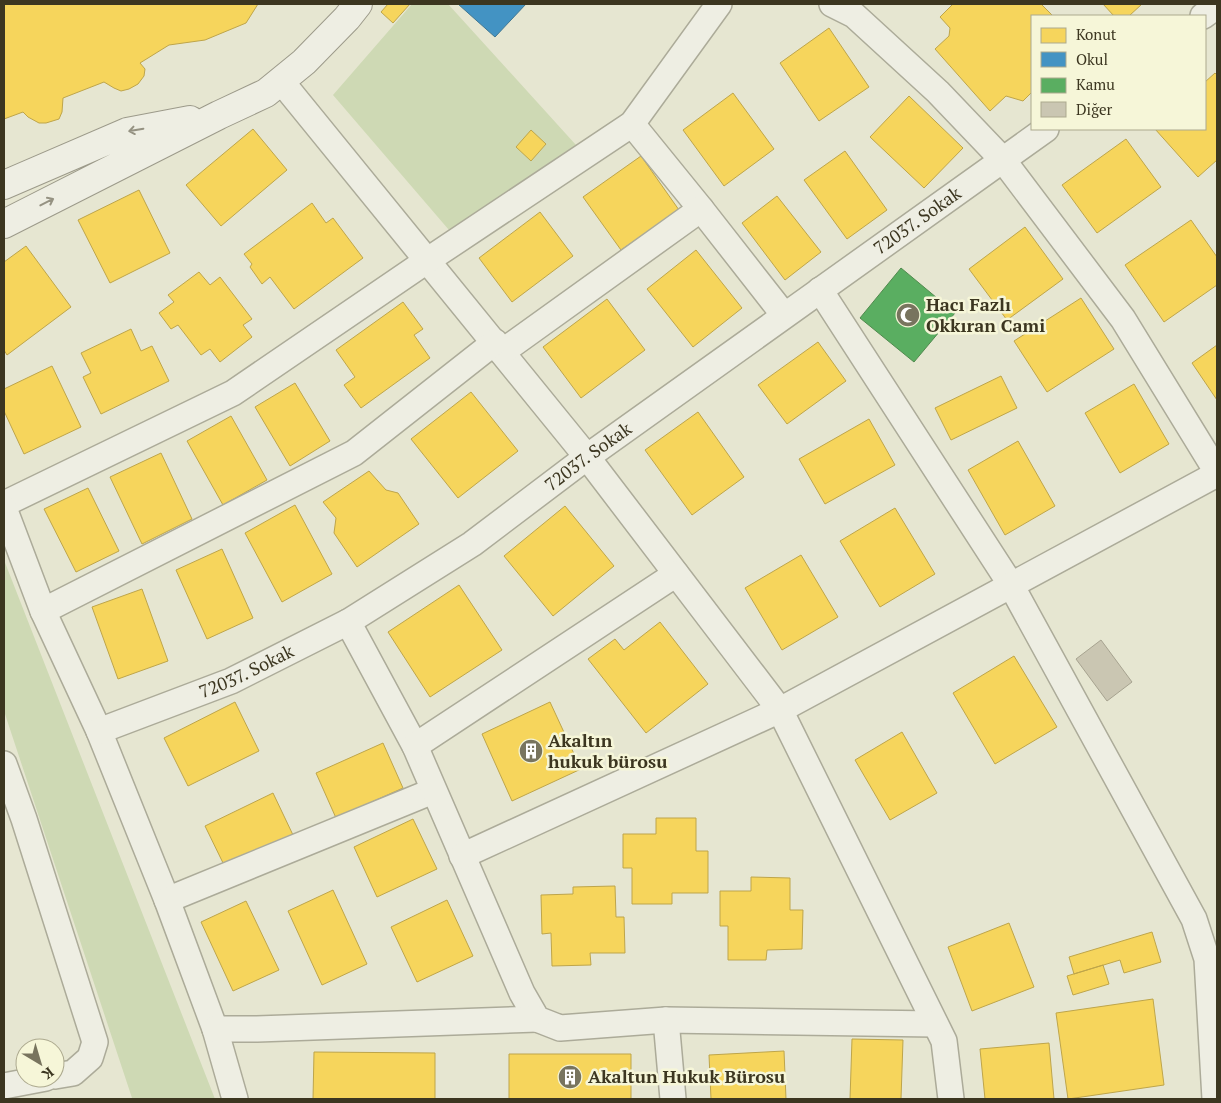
<svg xmlns="http://www.w3.org/2000/svg" width="1221" height="1103" viewBox="0 0 1221 1103" font-family="'PT Serif',serif">
	<rect width="100%" height="100%" fill="#e6e6d1"/>
	<path fill="#ced9b4" d="M412,4H448L576,145L449,230L333,95Z
		M4,560L215,1099L132,1098L4,711Z"/>
	<path fill="#f6d55c" stroke="#bea54a" d="M4,4H258L246,23L205,40L169,45L140,63L145,69L144,76L138,84L129,89L121,91L114,88L104,82L63,98L62,112L59,119L46,123H39L28,117L23,112L4,119Z
		M388,4H410L393,23L381,12Z
		M953,4H1041L1053,16H1032V92L1023,101L1006,96L990,111L935,49L949,36L950,28L940,17Z
		M1103,4H1142L1129,16H1114Z
		M829,28L869,87L819,121L780,63Z
		M1215,73L1217,75V160L1198,177L1155,129H1205V82Z
		M733,93L774,149L724,186L683,130Z
		M909,96L963,148L924,188L870,137Z
		M253,129L287,170L221,226L186,185Z
		M531,130L546,144L531,161L516,147Z
		M1126,139L1161,187L1097,233L1062,185Z
		M845,151L887,210L847,239L804,180Z
		M641,156L679,210L621,250L583,197Z
		M139,190L170,253L110,283L78,220Z
		M777,196L821,252L785,280L742,223Z
		M312,203L326,223L333,218L363,258L294,309L270,277L262,284L250,267L252,264L244,254Z
		M540,212L573,256L512,302L479,258Z
		M1191,220L1217,257V285L1164,322L1125,265Z
		M1025,227L1063,279L1007,320L969,269Z
		M26,246L71,307L7,355L4,350V262Z
		M696,250L742,308L693,347L647,289Z
		M199,272L210,285L220,277L252,319L243,325L252,337L220,362L210,349L201,355L178,325L171,329L159,313L174,302L168,295Z
		M1081,298L1114,349L1047,392L1014,341Z
		M607,299L645,350L581,398L543,347Z
		M403,302L423,329L414,335L430,358L361,408L344,385L355,377L336,350Z
		M131,329L141,351L152,346L169,381L101,414L83,377L91,373L81,353Z
		M818,342L846,381L787,424L758,385Z
		M1217,345V400L1192,363Z
		M52,366L81,427L24,454L4,411V389Z
		M1001,376L1017,408L951,440L935,408Z
		M295,383L330,441L290,466L255,407Z
		M1134,384L1169,444L1120,473L1085,413Z
		M471,392L518,451L458,498L411,439Z
		M698,412L744,477L692,515L645,450Z
		M231,416L267,480L223,505L187,441Z
		M869,419L895,465L825,504L799,459Z
		M1018,441L1055,506L1005,535L968,470Z
		M161,453L192,519L142,544L110,477Z
		M369,471L386,490L398,493L419,524L357,567L334,533L336,518L323,502Z
		M88,488L119,551L76,572L44,509Z
		M295,505L332,574L282,602L245,533Z
		M565,506L614,566L553,616L504,556Z
		M895,508L935,574L880,607L840,541Z
		M222,549L253,618L207,639L176,570Z
		M801,555L838,617L782,650L745,588Z
		M459,585L502,650L430,697L388,632Z
		M142,589L168,661L118,679L92,607Z
		M660,622L708,684L646,733L588,659L615,639L624,650Z
		M1014,656L1057,727L995,764L953,693Z
		M235,702L259,751L188,786L164,738Z
		M550,702L581,769L512,801L482,734Z
		M902,732L937,793L890,820L855,760Z
		M383,743L403,788L336,818L316,773Z
		M273,793L293,835L225,867L205,826Z
		M656,818H696V851H708V893H672V904H632V868H623V834H656Z
		M413,819L437,869L377,897L354,847Z
		M751,877L790,878V910H803L802,949L767,950L766,960H728V926H720V891H751Z
		M615,886L616,917H624L625,953H590L591,965L552,966L551,933L542,934L541,895L573,894V887Z
		M333,890L367,964L322,985L288,911Z
		M447,900L473,956L417,982L391,927Z
		M246,901L279,970L233,991L201,922Z
		M1009,923L1034,987L972,1011L948,947Z
		M1152,932L1161,962L1124,973L1120,960L1074,974L1069,957Z
		M1103,965L1109,984L1073,995L1067,976Z
		M1153,999L1164,1085L1068,1099L1056,1013Z
		M852,1039L903,1040L901,1099H850Z
		M1049,1043L1054,1099H985L980,1049Z
		M784,1051L786,1099H711L709,1055Z
		M314,1052L435,1053V1099H313Z
		M509,1054H631V1099H509Z"/>
	<path fill="#4393c3" stroke="#417792" d="M458,4H526L495,37Z"/>
	<path fill="#5aae61" stroke="#518a4e" d="M901,268L955,313L914,362L860,318Z"/>
	<path fill="#cac6b2" stroke="#a7a390" d="M1101,640L1132,682L1107,701L1076,659Z"/>
	<g fill="none" stroke-linecap="round" stroke-linejoin="round">
		<g stroke="#acab99" stroke-width="28">
			<g id="minor">
				<path d="M832,4L854,15L938,92L1003,160L1123,319L1217,472"/>
				<path d="M1203,16L1217,6"/>
				<path d="M281,81L587,457L780,710L944,1041L951,1099"/>
				<path d="M632,124L701,209L784,315"/>
				<path d="M820,290L1011,585L1194,919L1207,959L1215,1099"/>
				<path d="M502,352L701,209"/>
				<path d="M4,504L233,393L428,260L632,124L719,4"/>
				<path d="M4,508L43,611L99,731L167,900L433,791"/>
				<path d="M43,611L354,453L495,342"/>
				<path d="M348,622L415,746L522,993L537,1019L560,1028L666,1020L935,1024"/>
				<path id="s1" d="M99,731L231,681L348,622L472,544L587,457L1046,129"/>
				<path d="M415,746L676,574"/>
				<path d="M4,764L24,819L95,1042L90,1058L73,1073L55,1076"/>
				<path d="M462,856L780,710L1217,474"/>
				<path d="M167,900L215,1029L235,1099"/>
				<path d="M666,1020L673,1099"/>
				<path d="M215,1029H257L537,1019"/>
				<path d="M4,1086L46,1078"/>
			</g>
		</g>
		<g stroke="#9c9a8a" stroke-width="30">
			<path id="secondary" d="M4,185L127,132L190,120
				M4,224L219,115L266,93L304,62L347,18L358,4"/>
		</g>
		<use href="#minor" stroke="#eeeee3" stroke-width="25"/>
		<use href="#secondary" stroke="#eeeee3" stroke-width="28"/>
	</g>
	<defs><path id="oneway-shaft" d="M-6 0H5M1.5-3L5.5 0L1.5 3" fill="none" stroke-width="1.6" stroke-linecap="round" stroke-linejoin="round" transform="scale(1.25)"/></defs>
	<g stroke="#959282">
		<use href="#oneway-shaft" transform="translate(136 130) rotate(170)"/>
		<use href="#oneway-shaft" transform="translate(47 202) rotate(-27)"/>
	</g>
	<defs>
		<g id="mosque-disc" transform="scale(1.25)"><circle r="9.5" fill="#78745e" stroke="#f6f6d8"/><path d="M3.5-4.9A6 6 0 1 0 3.5 4.9A5 5 0 1 1 3.5-4.9Z" fill="#fff"/></g>
		<g id="building-disc" transform="scale(1.25)"><circle r="9.5" fill="#78745e" stroke="#f6f6d8"/><path d="M-4-6H4V6H1V3H-1V6H-4ZM-2.5-4.3h1.7v1.8h-1.7ZM.8-4.3h1.7v1.8H.8ZM-2.5-1h1.7V.8h-1.7ZM.8-1h1.7V.8H.8Z" fill="#fff"/></g>
	</defs>
	<g fill-rule="evenodd">
		<use href="#mosque-disc" x="908" y="315"/>
		<use href="#building-disc" x="531" y="751"/>
		<use href="#building-disc" x="570" y="1077"/>
	</g>
	<g text-anchor="middle" stroke-width="5" stroke-linejoin="round" paint-order="stroke">
		<g font-size="18" fill="#3c3620" stroke="#f6f6d8">
			<text dy="6" stroke="none"><textPath href="#s1" startOffset="969">72037. Sokak</textPath></text>
			<text dy="6" stroke="none"><textPath href="#s1" startOffset="564">72037. Sokak</textPath></text>
			<text dy="6" stroke="none"><textPath href="#s1" startOffset="159">72037. Sokak</textPath></text>
		</g>
		<g font-size="18" font-weight="bold" fill="#3c3620" stroke="#f6f6d8" text-anchor="start">
			<text x="926" y="311">Hacı Fazlı<tspan x="926" dy="21">Okkıran Cami</tspan></text>
			<text x="548" y="747">Akaltın<tspan x="548" dy="21">hukuk bürosu</tspan></text>
			<text x="588" y="1083">Akaltun Hukuk Bürosu</text>
		</g>
	</g>
	<rect width="1221" height="1103" fill="none" stroke="#3c3620" stroke-width="10"/>
	<rect x="1031" y="15" width="175" height="115" fill="#f6f6d8" stroke="#aca98e"/>
	<rect x="1041" y="28" width="25" height="15" fill="#f6d55c" stroke="#aca98e"/>
	<text x="1076" y="40" font-size="15" fill="#3c3620">Konut</text>
	<rect x="1041" y="52" width="25" height="15" fill="#4393c3" stroke="#aca98e"/>
	<text x="1076" y="65" font-size="15" fill="#3c3620">Okul</text>
	<rect x="1041" y="78" width="25" height="15" fill="#5aae61" stroke="#aca98e"/>
	<text x="1076" y="90" font-size="15" fill="#3c3620">Kamu</text>
	<rect x="1041" y="102" width="25" height="15" fill="#cac6b2" stroke="#aca98e"/>
	<text x="1076" y="115" font-size="15" fill="#3c3620">Diğer</text>
	<g transform="translate(40 1063) rotate(142)"><circle r="24" fill="#f6f6d8" stroke="#aca98e"/>
	<path d="M0-4L9 19L0 12L-9 19Z" fill="#78745e"/>
	<text y="-8" font-size="14" font-weight="bold" text-anchor="middle" fill="#3c3620">K</text>
	</g>
</svg>
